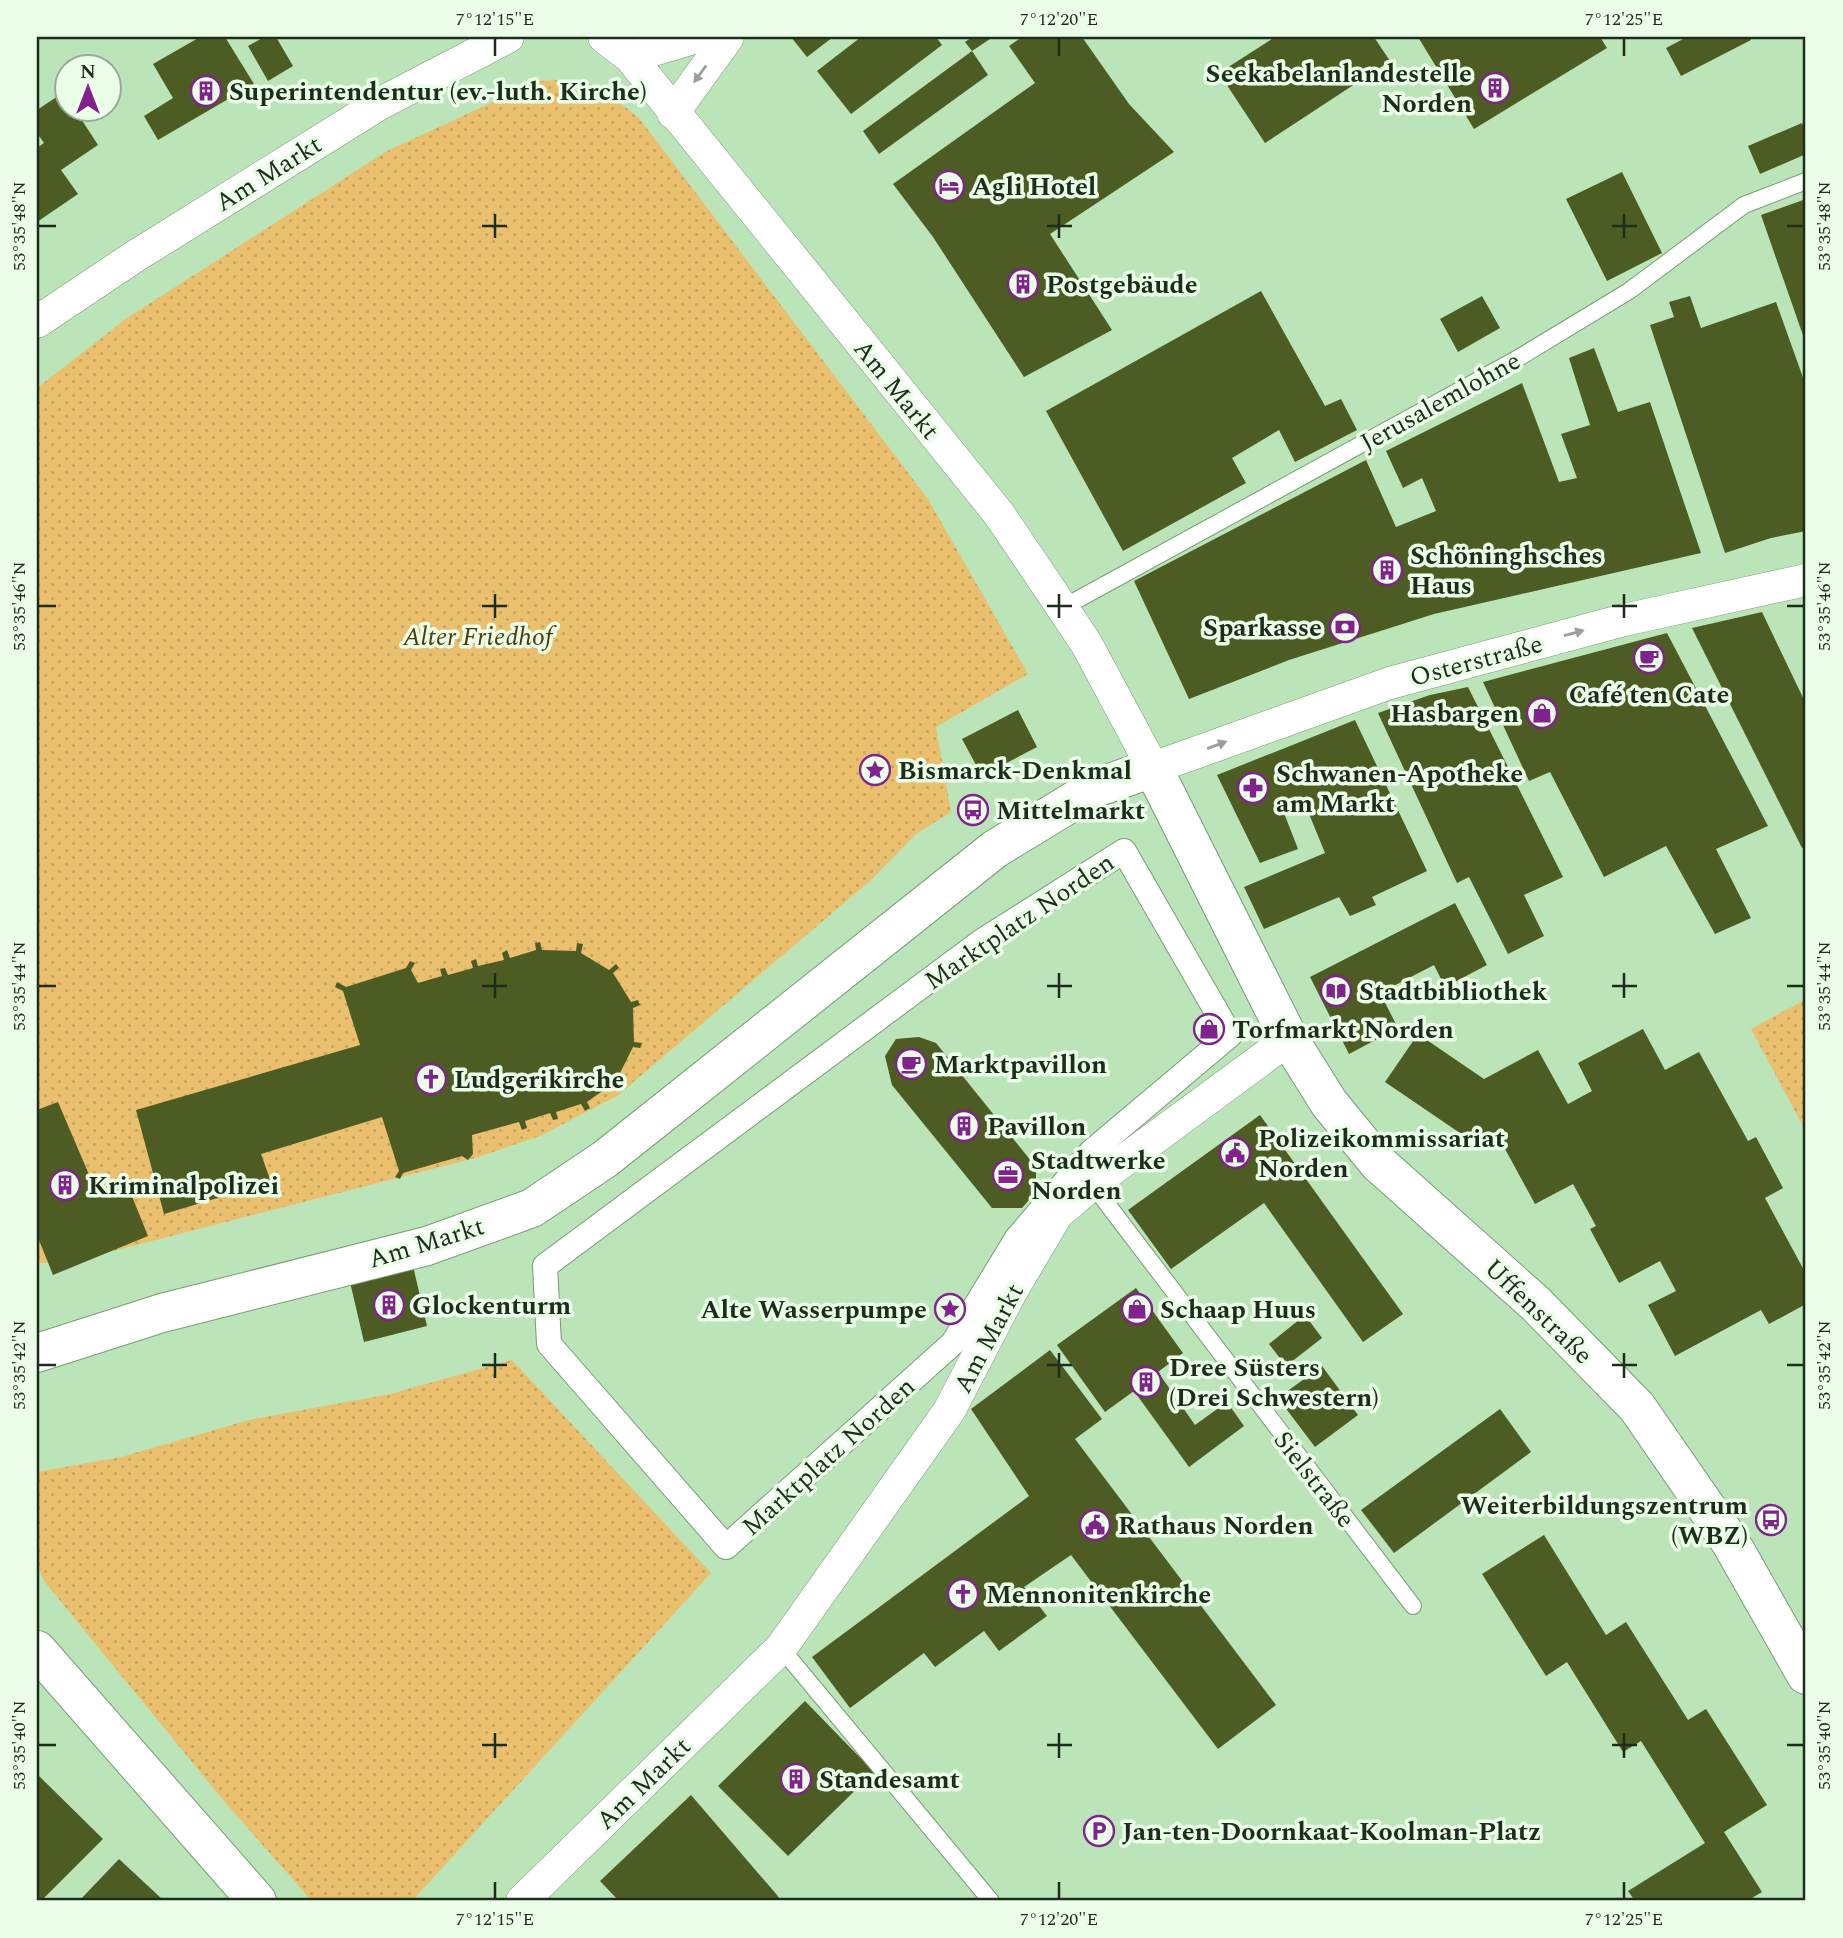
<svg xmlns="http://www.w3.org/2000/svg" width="1843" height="1938" viewBox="0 0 1843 1938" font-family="Spectral,serif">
	<defs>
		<pattern id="park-dots" width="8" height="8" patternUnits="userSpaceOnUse" patternTransform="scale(1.75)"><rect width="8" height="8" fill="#eac06f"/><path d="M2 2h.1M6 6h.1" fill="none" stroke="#c8a560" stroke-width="1.8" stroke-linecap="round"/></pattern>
	</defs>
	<rect width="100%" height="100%" fill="#bbe4b8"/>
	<path fill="url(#park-dots)" d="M559,80L598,85L639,118L928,499L1028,674L936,727L951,812L916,834L870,881L617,1096L540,1136L475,1158L113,1251L37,1264V388L127,318L387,151L538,81Z
		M1806,999V1132L1751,1029Z
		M512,1360L711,1573L412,1901H312L223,1800L44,1581L37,1564V1472L121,1457L249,1420L390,1394Z"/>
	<path fill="#4c5c22" d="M200,37H225L254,84L158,140L144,116L173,98L153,64Z
		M264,37H276L293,66L268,81L248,46Z
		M791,37H833L807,57Z
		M861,37H936L942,45L851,114L817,71Z
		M972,37H993L972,51L965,42Z
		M1022,37H1082L1129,104L1174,152L1050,234L1112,330L1024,377L933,237L893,184L1035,83L1009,46Z
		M1275,37H1374L1390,61L1265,143L1219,73Z
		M1418,37H1600L1607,48L1474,129Z
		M1687,37H1749L1751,40L1681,76L1666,48Z
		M972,51L988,75L879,154L863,131Z
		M64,92L66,108H74L98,145L61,170L78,194L37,222V148L44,143L37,133V110Z
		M1802,123L1806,133V154L1760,174L1748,146Z
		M1622,172L1662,253L1607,281L1566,199Z
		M1806,199V344L1761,215Z
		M1261,291L1325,406L1341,399L1357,430L1295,462L1279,430L1232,458L1246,483L1123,551L1046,411Z
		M1482,296L1500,328L1458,352L1440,319Z
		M1690,296L1701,328L1776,302L1806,386V531L1771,538L1725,553L1650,325L1674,317L1669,302Z
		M1594,348L1618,412L1650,402L1701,553L1434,614L1289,660L1189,699L1134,581L1366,460L1396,527L1436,511L1422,478L1403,488L1386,451L1522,383L1559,482L1577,478L1561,434L1590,425L1569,358Z
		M1762,612L1806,704V846L1802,848L1692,628Z
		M1667,633L1768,826L1716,849L1751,918L1715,934L1666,846L1604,877L1550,772L1529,781L1483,682Z
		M1468,687L1563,877L1524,895L1544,936L1508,954L1469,877L1457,883L1378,713L1430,695Z
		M1018,710L1037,747L982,776L962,739Z
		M1355,720L1427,871L1372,897L1376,905L1350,916L1339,897L1264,929L1244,887L1325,853L1305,804L1284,813L1298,849L1260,863L1217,775Z
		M1455,903L1487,965L1445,987L1434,965L1380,993L1398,1028L1349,1054L1310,977Z
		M540,942L542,950L576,951L577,943L583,944L581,953L609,970L616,964L619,968L613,973L631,1002L638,1000L640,1005L633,1008L634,1042L642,1043L640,1048L633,1047L618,1077L624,1082L621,1087L615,1082L587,1102L590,1108L585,1111L581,1104L556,1112L558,1119L553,1120L550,1113L525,1121L527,1128L522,1130L519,1122L472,1135L473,1154L468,1160L462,1156L403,1173L400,1179L395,1177L399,1171L382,1117L261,1154L271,1182L164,1214L136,1110L360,1045L343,991L335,987L337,982L346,987L406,968L410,961L415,963L411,970L418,983L442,976L440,969L445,968L448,975L473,968L471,961L476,959L478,966L504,960L502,953L507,950L510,958L536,950L535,943Z
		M1643,1029L1665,1070L1699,1052L1748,1141L1756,1137L1783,1188L1765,1198L1806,1274V1304L1769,1324L1761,1310L1675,1356L1648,1305L1676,1291L1660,1261L1619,1283L1590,1229L1596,1226L1573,1184L1535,1204L1498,1136L1479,1146L1385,1082L1418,1034L1484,1079L1538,1050L1568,1104L1592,1091L1578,1063Z
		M919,1037L936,1043L1036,1167V1192L1022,1208H992L892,1085L885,1056L896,1039Z
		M58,1102L96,1191L125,1179L148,1236L53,1275L37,1235V1110Z
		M1260,1115L1403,1314L1363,1342L1264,1203L1171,1269L1128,1210Z
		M413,1266L427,1326L364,1342L350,1282Z
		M1136,1288L1183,1353L1158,1372L1195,1425L1227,1402L1244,1426L1189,1467L1134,1391L1105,1412L1057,1345Z
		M1305,1315L1322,1338L1286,1366L1269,1344Z
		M1050,1350L1102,1419L1075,1439L1276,1705L1218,1749L1071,1555L1024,1587L1047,1616L999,1651L984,1631L935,1667L924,1653L850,1708L812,1657L1029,1496L971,1409Z
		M1322,1366L1358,1415L1315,1447L1278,1398Z
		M1500,1409L1531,1452L1394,1553L1361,1510Z
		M1544,1535L1606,1635L1626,1622L1688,1720L1706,1709L1767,1805L1724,1832L1762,1892L1747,1901H1635L1628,1891L1705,1843L1641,1741L1623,1752L1567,1662L1546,1676L1482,1574Z
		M805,1701L874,1772L788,1856L718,1786Z
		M37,1774L103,1839L41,1901H37Z
		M691,1795L777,1895L781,1901H619L600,1881Z
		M119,1859L162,1899L79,1901Z"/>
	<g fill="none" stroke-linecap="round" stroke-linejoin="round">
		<g stroke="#779d74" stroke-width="18">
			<path id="service" d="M1064,607L1515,360L1629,291L1744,205L1806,181
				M1092,1184L1413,1606
				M781,1648L991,1901"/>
		</g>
		<g stroke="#779d74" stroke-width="26">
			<path id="pedestrian" d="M1124,851L1230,1035L1091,1152L1017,1238L953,1343L726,1547L549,1344L545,1266L982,941Z"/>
		</g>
		<g stroke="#779d74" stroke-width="33">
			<path id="minor" d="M604,37L630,57L999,514L1086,643L1153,768L1390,683L1624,620L1806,580
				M630,57L697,37
				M673,113L728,37
				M37,322L134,257L381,103L508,37
				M522,1901L781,1648L949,1411L1011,1292L1057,1214L1092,1184L1289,1039"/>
		</g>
		<g stroke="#779d74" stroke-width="40">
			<path id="tertiary" d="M37,1353L162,1313L427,1246L532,1208L605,1159L995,849L1095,788L1153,768L1289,1039L1329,1103L1378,1163L1536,1304L1637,1407L1731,1543L1806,1675"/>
		</g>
		<g stroke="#779d74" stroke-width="40">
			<path id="secondary" d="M37,1650L257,1901"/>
		</g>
		<use href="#service" stroke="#fff" stroke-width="16"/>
		<use href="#pedestrian" stroke="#fff" stroke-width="24"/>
		<use href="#minor" stroke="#fff" stroke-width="32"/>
		<use href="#tertiary" stroke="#fff" stroke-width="38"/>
		<use href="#secondary" stroke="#fff" stroke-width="38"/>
	</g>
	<defs><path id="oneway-solid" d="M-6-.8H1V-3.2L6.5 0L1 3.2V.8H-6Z" transform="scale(1.75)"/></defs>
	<g fill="#99a099">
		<use href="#oneway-solid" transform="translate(700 74) rotate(126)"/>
		<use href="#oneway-solid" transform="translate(1574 633) rotate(-15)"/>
		<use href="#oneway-solid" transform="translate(1217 745) rotate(-20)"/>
	</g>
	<path fill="none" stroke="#1d2d1c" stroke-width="2.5" d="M495,38V56M1059,38V56M1624,38V56M495,214V238M1059,214V238M1624,214V238M38,226H56M482,226H507M1047,226H1072M1612,226H1637M1787,226H1804M495,594V618M1059,594V618M1624,594V618M38,606H56M482,606H507M1047,606H1072M1612,606H1637M1787,606H1804M495,973V998M1059,973V998M1624,973V998M38,986H56M482,986H507M1047,986H1072M1612,986H1637M1787,986H1804M495,1353V1378M1059,1353V1378M1624,1353V1378M38,1365H56M482,1365H507M1047,1365H1072M1612,1365H1637M1787,1365H1804M495,1733V1758M1059,1733V1758M1624,1733V1758M38,1745H56M482,1745H507M1047,1745H1072M1612,1745H1637M1787,1745H1804M495,1882V1899M1059,1882V1899M1624,1882V1899"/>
	<defs>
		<g id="building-ring" transform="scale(1.575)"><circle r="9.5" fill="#eafee8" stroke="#81228e" stroke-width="1.5"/><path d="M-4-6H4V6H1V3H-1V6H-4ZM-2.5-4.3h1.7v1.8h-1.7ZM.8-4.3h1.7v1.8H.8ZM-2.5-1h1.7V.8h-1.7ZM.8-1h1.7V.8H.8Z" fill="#81228e"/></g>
		<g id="hotel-ring" transform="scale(1.575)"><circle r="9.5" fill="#eafee8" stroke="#81228e" stroke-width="1.5"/><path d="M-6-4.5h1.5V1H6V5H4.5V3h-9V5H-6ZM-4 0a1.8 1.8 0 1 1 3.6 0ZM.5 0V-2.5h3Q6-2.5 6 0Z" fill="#81228e"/></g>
		<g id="bank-ring" transform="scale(1.575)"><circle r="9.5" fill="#eafee8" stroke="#81228e" stroke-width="1.5"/><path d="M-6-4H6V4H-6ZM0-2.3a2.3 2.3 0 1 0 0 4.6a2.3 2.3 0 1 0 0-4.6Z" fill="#81228e"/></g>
		<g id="cafe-ring" transform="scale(1.575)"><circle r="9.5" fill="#eafee8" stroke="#81228e" stroke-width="1.5"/><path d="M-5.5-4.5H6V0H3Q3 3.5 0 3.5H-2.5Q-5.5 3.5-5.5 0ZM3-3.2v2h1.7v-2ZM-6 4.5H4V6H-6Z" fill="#81228e"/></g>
		<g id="shop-ring" transform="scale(1.575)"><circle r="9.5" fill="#eafee8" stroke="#81228e" stroke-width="1.5"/><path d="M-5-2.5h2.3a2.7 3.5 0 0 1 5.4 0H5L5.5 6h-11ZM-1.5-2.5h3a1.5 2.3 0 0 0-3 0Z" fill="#81228e"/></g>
		<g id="sight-ring" transform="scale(1.575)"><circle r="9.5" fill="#eafee8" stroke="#81228e" stroke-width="1.5"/><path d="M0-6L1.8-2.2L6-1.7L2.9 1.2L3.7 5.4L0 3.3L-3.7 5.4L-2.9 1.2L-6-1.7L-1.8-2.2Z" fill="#81228e"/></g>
		<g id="pharmacy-ring" transform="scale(1.575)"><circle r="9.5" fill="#eafee8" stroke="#81228e" stroke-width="1.5"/><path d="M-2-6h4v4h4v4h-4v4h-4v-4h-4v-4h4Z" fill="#81228e"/></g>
		<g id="bus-ring" transform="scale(1.575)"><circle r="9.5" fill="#eafee8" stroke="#81228e" stroke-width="1.5"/><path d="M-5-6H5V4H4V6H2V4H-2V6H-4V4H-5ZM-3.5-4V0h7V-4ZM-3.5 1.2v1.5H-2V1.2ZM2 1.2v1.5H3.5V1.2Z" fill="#81228e"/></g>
		<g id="library-ring" transform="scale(1.575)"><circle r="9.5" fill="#eafee8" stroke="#81228e" stroke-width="1.5"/><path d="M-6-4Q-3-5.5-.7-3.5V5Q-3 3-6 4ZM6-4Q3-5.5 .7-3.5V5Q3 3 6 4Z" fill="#81228e"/></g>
		<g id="church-ring" transform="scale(1.575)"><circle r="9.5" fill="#eafee8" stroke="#81228e" stroke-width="1.5"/><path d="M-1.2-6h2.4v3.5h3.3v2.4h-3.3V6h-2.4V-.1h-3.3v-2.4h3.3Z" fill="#81228e"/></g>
		<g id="civic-ring" transform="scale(1.575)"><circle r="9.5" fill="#eafee8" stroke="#81228e" stroke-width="1.5"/><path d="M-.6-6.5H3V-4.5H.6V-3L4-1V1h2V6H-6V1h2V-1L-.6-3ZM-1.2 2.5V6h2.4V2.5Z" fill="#81228e"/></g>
		<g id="office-ring" transform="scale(1.575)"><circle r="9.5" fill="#eafee8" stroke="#81228e" stroke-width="1.5"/><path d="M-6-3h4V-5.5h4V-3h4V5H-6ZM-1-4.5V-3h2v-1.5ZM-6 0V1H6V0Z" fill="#81228e"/></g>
		<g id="parking-ring" transform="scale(1.575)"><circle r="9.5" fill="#eafee8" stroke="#81228e" stroke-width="1.5"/><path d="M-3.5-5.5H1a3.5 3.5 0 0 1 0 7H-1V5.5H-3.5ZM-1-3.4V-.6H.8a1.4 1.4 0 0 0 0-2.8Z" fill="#81228e"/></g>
	</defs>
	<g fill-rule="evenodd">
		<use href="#building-ring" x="1495" y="88"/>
		<use href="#building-ring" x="206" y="91"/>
		<use href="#hotel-ring" x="949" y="186"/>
		<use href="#building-ring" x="1023" y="284"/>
		<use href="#building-ring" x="1387" y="570"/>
		<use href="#bank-ring" x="1345" y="627"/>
		<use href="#cafe-ring" x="1649" y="658"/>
		<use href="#shop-ring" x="1542" y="713"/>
		<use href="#sight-ring" x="875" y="770"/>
		<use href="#pharmacy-ring" x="1253" y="788"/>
		<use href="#bus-ring" x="973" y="810"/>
		<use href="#library-ring" x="1336" y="991"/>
		<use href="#shop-ring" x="1209" y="1029"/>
		<use href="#cafe-ring" x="911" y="1064"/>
		<use href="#church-ring" x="431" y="1079"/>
		<use href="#building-ring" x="964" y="1126"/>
		<use href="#civic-ring" x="1235" y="1153"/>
		<use href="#office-ring" x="1008" y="1175"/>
		<use href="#building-ring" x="65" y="1185"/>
		<use href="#building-ring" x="389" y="1305"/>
		<use href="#sight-ring" x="950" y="1309"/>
		<use href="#shop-ring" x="1137" y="1309"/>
		<use href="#building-ring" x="1146" y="1382"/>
		<use href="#bus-ring" x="1771" y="1520"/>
		<use href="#civic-ring" x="1095" y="1525"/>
		<use href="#church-ring" x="963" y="1594"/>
		<use href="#building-ring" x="796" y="1779"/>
		<use href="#parking-ring" x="1099" y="1831"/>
	</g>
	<g text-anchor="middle" stroke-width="7" stroke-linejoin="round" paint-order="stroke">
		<g font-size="26" font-weight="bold" fill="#1d2d1c" stroke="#eafee8" text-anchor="start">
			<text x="1472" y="82" text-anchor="end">Seekabelanlandestelle<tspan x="1472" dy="30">Norden</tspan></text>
			<text x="229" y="100">Superintendentur (ev.-luth. Kirche)</text>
			<text x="972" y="195">Agli Hotel</text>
			<text x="1046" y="293">Postgebäude</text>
			<text x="1410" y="564">Schöninghsches<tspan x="1410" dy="30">Haus</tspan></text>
			<text x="1322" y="636" text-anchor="end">Sparkasse</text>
			<text x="1649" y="703" text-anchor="middle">Café ten Cate</text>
			<text x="1519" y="722" text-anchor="end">Hasbargen</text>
			<text x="898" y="779">Bismarck-Denkmal</text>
			<text x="1276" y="782">Schwanen-Apotheke<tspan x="1276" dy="30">am Markt</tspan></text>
			<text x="996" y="819">Mittelmarkt</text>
			<text x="1359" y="1000">Stadtbibliothek</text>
			<text x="1232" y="1038">Torfmarkt Norden</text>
			<text x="934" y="1073">Marktpavillon</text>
			<text x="454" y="1088">Ludgerikirche</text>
			<text x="987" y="1135">Pavillon</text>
			<text x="1258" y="1147">Polizeikommissariat<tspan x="1258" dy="30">Norden</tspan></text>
			<text x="1031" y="1169">Stadtwerke<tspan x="1031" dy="30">Norden</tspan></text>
			<text x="88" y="1194">Kriminalpolizei</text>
			<text x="412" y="1314">Glockenturm</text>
			<text x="927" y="1318" text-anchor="end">Alte Wasserpumpe</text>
			<text x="1160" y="1318">Schaap Huus</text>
			<text x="1169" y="1376">Dree Süsters<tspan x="1169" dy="30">(Drei Schwestern)</tspan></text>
			<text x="1748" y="1514" text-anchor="end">Weiterbildungszentrum<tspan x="1748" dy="30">(WBZ)</tspan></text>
			<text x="1118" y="1534">Rathaus Norden</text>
			<text x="986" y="1603">Mennonitenkirche</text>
			<text x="819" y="1788">Standesamt</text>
			<text x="1122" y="1840">Jan-ten-Doornkaat-Koolman-Platz</text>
		</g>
		<g font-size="26" fill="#1d2d1c" stroke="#eafee8">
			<text transform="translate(268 173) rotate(-32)" y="9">Am Markt</text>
			<text transform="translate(897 389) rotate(51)" y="9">Am Markt</text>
			<text transform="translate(1440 401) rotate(-29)" y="9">Jerusalemlohne</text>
			<text transform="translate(1476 660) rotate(-15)" y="9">Osterstraße</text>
			<text transform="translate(1019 921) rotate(-34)" y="9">Marktplatz Norden</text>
			<text transform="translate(426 1242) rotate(-17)" y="9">Am Markt</text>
			<text transform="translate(1539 1311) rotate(44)" y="9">Uffenstraße</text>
			<text transform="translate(988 1338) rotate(-62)" y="9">Am Markt</text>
			<text transform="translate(828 1456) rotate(-42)" y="9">Marktplatz Norden</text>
			<text transform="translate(1315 1479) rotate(52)" y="9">Sielstraße</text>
			<text transform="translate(643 1783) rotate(-44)" y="9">Am Markt</text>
		</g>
		<g font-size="26" font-style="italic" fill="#503b0a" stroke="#eafee8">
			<text x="478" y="645">Alter Friedhof</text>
		</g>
	</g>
	<rect width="1843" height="1938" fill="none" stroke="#eafee8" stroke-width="77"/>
	<g transform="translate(88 88)"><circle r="33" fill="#eafee8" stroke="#98aa96" stroke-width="2"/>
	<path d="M0-5L12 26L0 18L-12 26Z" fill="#81228e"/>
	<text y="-10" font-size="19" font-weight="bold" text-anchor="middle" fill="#1d2d1c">N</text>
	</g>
	<rect x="38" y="38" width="1766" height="1861" fill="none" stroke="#1d2d1c" stroke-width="2.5"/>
	<g font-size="18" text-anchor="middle" fill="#1d2d1c">
		<text x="495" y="25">7°12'15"E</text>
		<text x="1059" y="25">7°12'20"E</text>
		<text x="1624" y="25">7°12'25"E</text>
		<text transform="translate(19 226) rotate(-90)" y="6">53°35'48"N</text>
		<text transform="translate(1824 226) rotate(-90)" y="6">53°35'48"N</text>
		<text transform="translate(19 606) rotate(-90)" y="6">53°35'46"N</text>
		<text transform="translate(1824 606) rotate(-90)" y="6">53°35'46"N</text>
		<text transform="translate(19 986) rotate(-90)" y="6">53°35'44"N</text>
		<text transform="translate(1824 986) rotate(-90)" y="6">53°35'44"N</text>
		<text transform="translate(19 1365) rotate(-90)" y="6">53°35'42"N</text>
		<text transform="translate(1824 1365) rotate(-90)" y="6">53°35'42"N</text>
		<text transform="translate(19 1745) rotate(-90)" y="6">53°35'40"N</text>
		<text transform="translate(1824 1745) rotate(-90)" y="6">53°35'40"N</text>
		<text x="495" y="1925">7°12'15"E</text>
		<text x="1059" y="1925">7°12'20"E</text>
		<text x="1624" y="1925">7°12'25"E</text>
	</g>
</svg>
